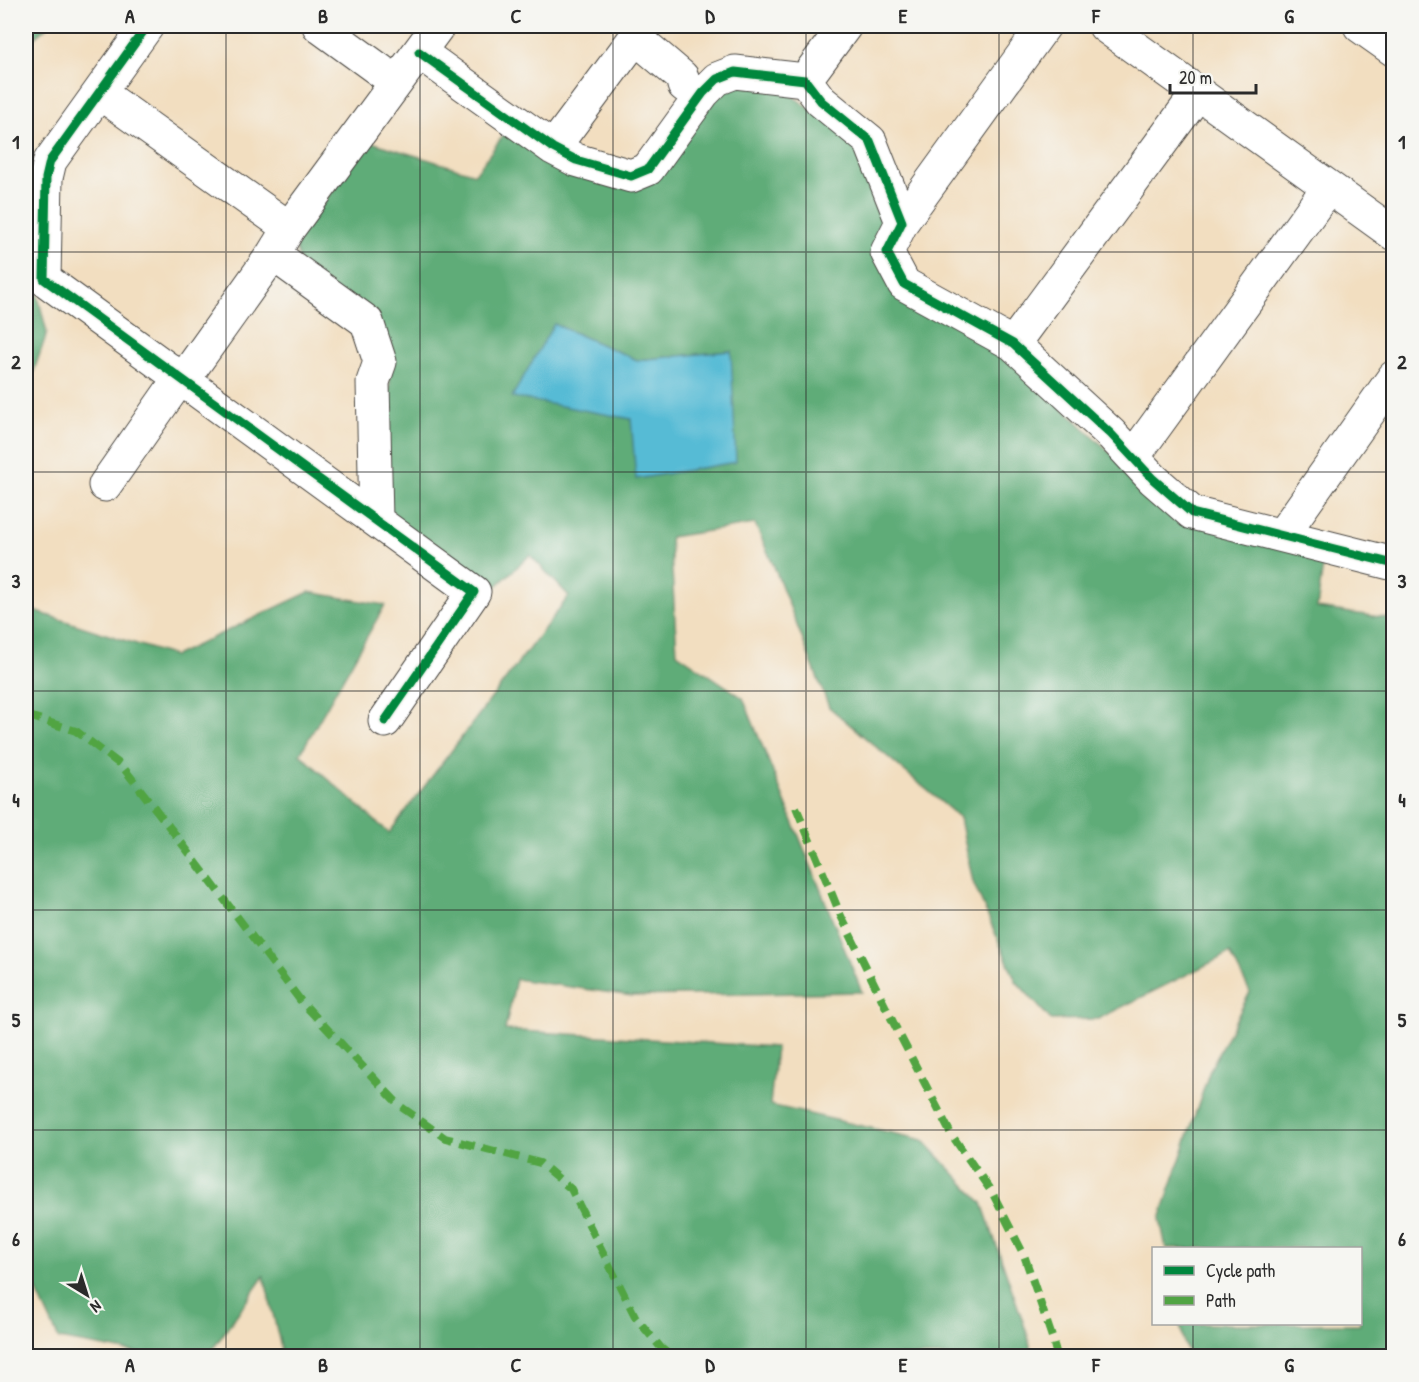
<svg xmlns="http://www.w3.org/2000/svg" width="1419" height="1382" viewBox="0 0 1419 1382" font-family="'Patrick Hand',sans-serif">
	<rect width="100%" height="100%" fill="#f6f6f2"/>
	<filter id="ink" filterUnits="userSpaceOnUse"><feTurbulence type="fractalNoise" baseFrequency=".0167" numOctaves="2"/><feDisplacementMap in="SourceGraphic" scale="12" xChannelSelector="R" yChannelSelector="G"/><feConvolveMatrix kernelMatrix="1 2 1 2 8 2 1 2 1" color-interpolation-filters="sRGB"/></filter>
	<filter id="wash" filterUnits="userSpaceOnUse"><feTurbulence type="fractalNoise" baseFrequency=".008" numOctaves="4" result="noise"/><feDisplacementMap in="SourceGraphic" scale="24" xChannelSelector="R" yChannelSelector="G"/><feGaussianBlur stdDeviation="1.35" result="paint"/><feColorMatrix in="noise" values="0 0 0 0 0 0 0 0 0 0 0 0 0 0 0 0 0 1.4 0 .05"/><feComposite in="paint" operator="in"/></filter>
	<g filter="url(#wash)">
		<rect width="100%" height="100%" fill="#f2dec0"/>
		<path fill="#5eac78" stroke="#446c52" stroke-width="1.5" fill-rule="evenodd" d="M26,26H48L26,45Z
			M736,84L784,90L861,146L886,209L876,257L998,348L1157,496L1324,558L1317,608L1393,619V1356H1190L1184,1343L1180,1324H1360V1248H1166L1160,1219L1210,1070L1250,992L1230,953L1098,1019L1051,1020L1016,981L973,882L960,818L829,707L773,564L755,524L670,537L677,653L743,698L862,992L632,996L516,979L505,1030L776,1047L770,1105L923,1140L982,1203L1028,1336L1032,1356H283L264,1276L208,1356H154L59,1339L26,1268V606L28,609L174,656L309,592L385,605L300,754L389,833L569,596L530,555L491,591L398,525L384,501L391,359L300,262L294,244L368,141L475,174L505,133L633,187L720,93ZM554,324L637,360L731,351L636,478L632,419Z
			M26,247L47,333L26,394Z"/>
		<path fill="#57bbd5" stroke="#417380" stroke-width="1.5" d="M554,324L637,360L731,351L736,462L636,479L631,419L512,397Z"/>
	</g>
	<g filter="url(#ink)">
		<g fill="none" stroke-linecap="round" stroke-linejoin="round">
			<g stroke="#494641" stroke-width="35">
				<path id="street" d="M147,26L50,161L46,178L44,279L474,592L385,721
					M319,26L396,82
					M1105,26L1394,234
					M1360,26L1394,50
					M635,37L682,77L684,85L700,97
					M419,52L553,148L576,160L631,176L648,169L703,93L717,79L735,72L805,80L821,101L870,141L902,222L887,252L904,284L1013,344L1111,434L1153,479L1192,513L1394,564
					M805,80L845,26
					M100,93L289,228
					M553,148L644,26
					M902,222L1044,26
					M273,254L367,322L380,362L373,382L376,520
					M1013,344L1198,93
					M183,380L273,254L289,228L438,26
					M1133,457L1328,188
					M105,485L180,378
					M1282,535L1394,377"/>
			</g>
			<use href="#street" stroke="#fff" stroke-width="33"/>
			<path stroke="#51a443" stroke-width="8" stroke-dasharray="15 8" stroke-linecap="butt" d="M26,383V390
				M26,715L76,731L122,766L174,833L300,1000L400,1106L445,1138L540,1163L571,1189L636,1318L662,1349L671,1356
				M796,807L841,916L894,1024L951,1134L993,1194L1024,1255L1052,1337L1057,1356"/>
			<g stroke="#f6f6f2" stroke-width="13">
				<path id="cycleway" d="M147,26L50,161L46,178L44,279L474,592L385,721
					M419,52L553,148L576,160L631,176L648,169L703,93L717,79L735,72L805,80L821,101L870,141L902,222L887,252L904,284L1013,344L1111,434L1153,479L1192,513L1394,564"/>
			</g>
			<use href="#cycleway" stroke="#00873e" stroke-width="9"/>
		</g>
	</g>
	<path fill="none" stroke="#2b2b2b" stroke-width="1.5" stroke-opacity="0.55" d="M226,26V1356M420,26V1356M613,26V1356M806,26V1356M999,26V1356M1193,26V1248M26,252H1394M26,472H1394M26,691H1394M26,910H1394M26,1130H1394M1193,1324V1356"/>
	<rect width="1419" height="1382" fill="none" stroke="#f6f6f2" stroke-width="66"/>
	<rect x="1152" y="1247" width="210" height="78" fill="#f6f6f2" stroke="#a5a5a2" stroke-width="1.5"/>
	<rect x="1164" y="1266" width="30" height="9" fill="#00873e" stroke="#a5a5a2" stroke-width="1.5"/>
	<text x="1206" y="1277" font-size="18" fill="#2b2b2b">Cycle path</text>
	<rect x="1164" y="1296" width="30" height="9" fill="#51a443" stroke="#a5a5a2" stroke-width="1.5"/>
	<text x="1206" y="1307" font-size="18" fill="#2b2b2b">Path</text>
	<g transform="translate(87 1295) rotate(142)" stroke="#f6f6f2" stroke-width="4.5" paint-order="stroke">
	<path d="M0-4.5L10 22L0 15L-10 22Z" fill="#2b2b2b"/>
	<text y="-9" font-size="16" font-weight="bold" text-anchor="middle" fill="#2b2b2b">N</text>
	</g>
	<path d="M1170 84v9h86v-9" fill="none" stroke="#2b2b2b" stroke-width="3"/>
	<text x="1179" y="84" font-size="18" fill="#2b2b2b" stroke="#f6f6f2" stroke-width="4.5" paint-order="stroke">20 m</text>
	<rect x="33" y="33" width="1353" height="1316" fill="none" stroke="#2b2b2b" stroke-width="2"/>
	<g font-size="20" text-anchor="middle" font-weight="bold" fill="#2b2b2b">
		<text x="130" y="23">A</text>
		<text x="323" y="23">B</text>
		<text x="516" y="23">C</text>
		<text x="710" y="23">D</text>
		<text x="903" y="23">E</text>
		<text x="1096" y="23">F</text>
		<text x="1289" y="23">G</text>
		<text x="16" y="149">1</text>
		<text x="1402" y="149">1</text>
		<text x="16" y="369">2</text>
		<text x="1402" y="369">2</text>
		<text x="16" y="588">3</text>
		<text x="1402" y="588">3</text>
		<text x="16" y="807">4</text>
		<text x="1402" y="807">4</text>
		<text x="16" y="1027">5</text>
		<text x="1402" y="1027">5</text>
		<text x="16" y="1246">6</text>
		<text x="1402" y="1246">6</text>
		<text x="130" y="1372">A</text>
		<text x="323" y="1372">B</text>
		<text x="516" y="1372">C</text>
		<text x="710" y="1372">D</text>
		<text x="903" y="1372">E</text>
		<text x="1096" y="1372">F</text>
		<text x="1289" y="1372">G</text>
	</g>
</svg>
